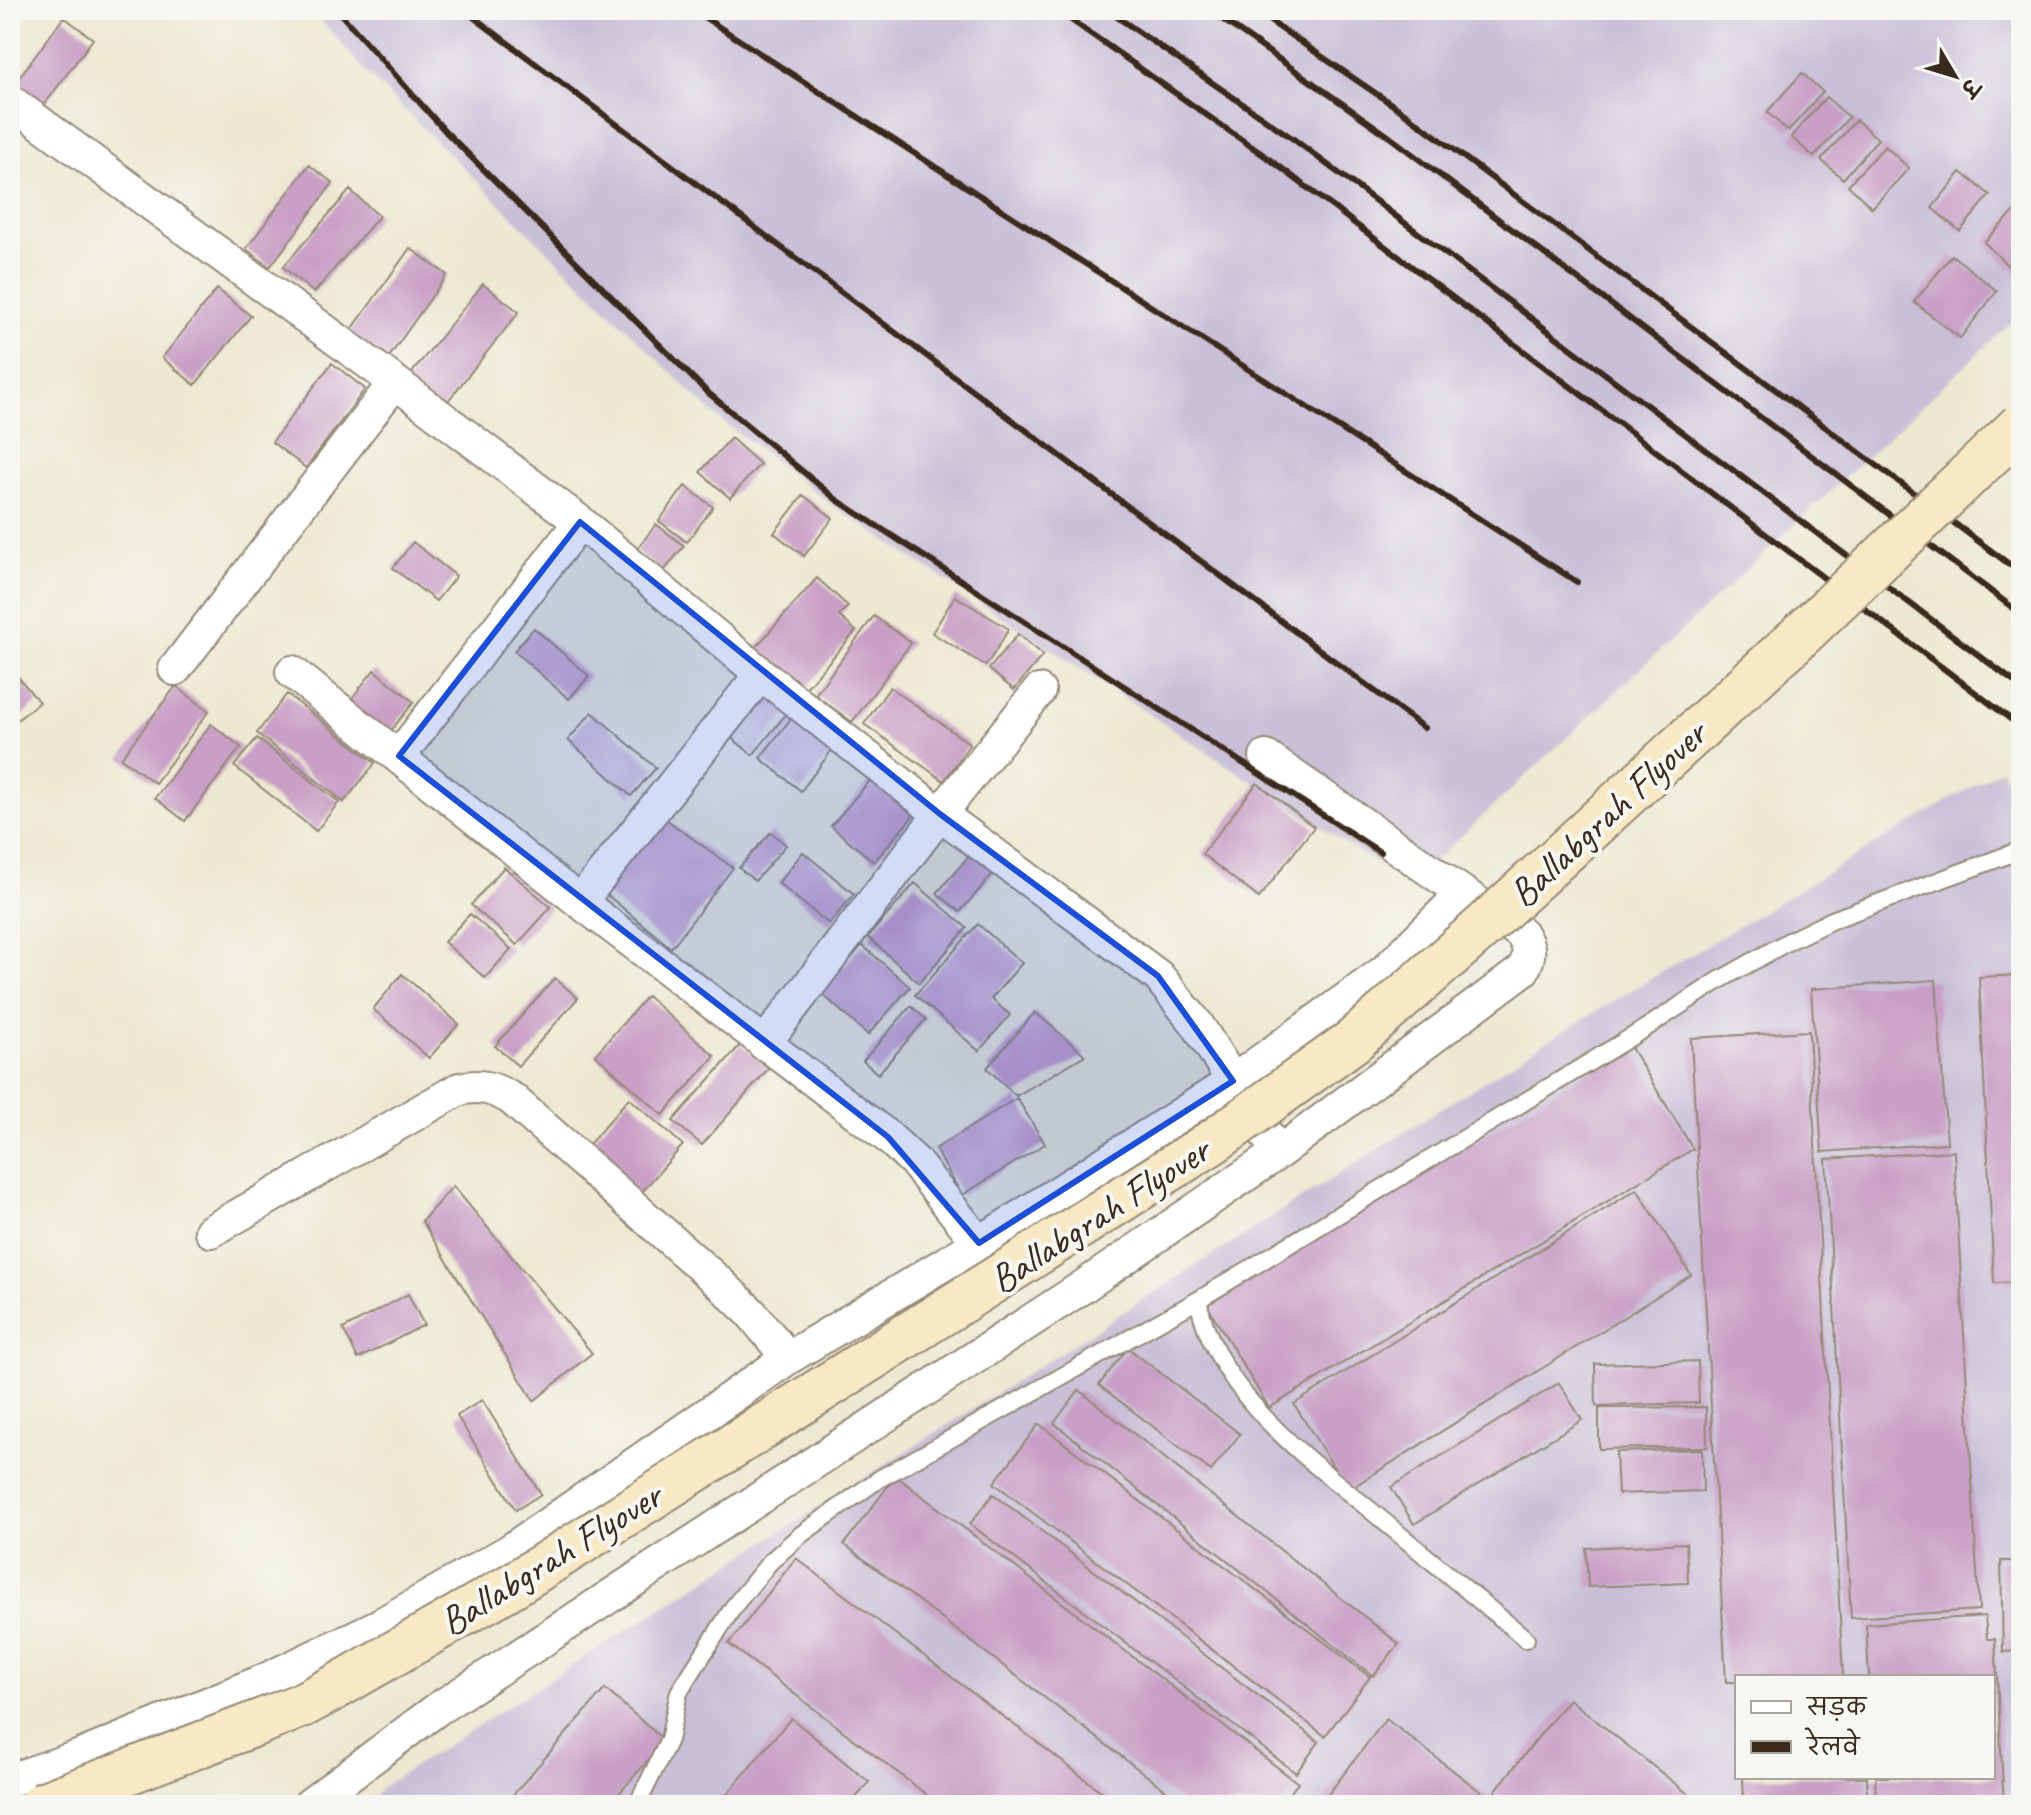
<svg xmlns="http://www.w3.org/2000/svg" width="2031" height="1815" viewBox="0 0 2031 1815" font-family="Caveat,'Playpen Sans Deva',sans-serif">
	<rect width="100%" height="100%" fill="#f6f6f2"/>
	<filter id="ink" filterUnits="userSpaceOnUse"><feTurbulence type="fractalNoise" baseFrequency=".0125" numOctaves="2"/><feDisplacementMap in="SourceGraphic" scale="16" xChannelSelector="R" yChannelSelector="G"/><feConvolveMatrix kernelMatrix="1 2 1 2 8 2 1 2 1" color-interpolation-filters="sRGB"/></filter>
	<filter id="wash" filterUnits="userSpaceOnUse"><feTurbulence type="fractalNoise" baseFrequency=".006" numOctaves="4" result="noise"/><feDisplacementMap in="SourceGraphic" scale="32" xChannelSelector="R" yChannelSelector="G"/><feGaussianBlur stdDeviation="1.8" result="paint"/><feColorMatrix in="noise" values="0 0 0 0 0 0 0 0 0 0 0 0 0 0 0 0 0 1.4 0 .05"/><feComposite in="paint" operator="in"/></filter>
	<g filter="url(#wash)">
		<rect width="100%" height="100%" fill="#ede8d1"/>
		<path fill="#c9bfd7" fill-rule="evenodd" d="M312,10H2021V313L1409,885L835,507L711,412L368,74Z
			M2001,769L2021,805V1805H369L382,1787L1547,1041ZM1737,1677H1993V1777H1737Z"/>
		<g id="blocks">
			<path fill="#c99fc6" d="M64,17L93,39L38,113L10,90Z
				M1802,73L1823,92L1788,131L1767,112Z
				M1826,97L1849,117L1814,157L1791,137Z
				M1856,120L1878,139L1843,179L1821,160Z
				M1885,146L1909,168L1872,208L1848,185Z
				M309,165L333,183L270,267L246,249Z
				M1961,172L1990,195L1960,231L1932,208Z
				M350,190L379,216L314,293L283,267Z
				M2021,205V279L1984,242Z
				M410,248L447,275L384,364L346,338Z
				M1952,255L1997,291L1960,338L1914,302Z
				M483,284L519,312L439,412L403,384Z
				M217,289L251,316L195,385L162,358Z
				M332,363L365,389L306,468L272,442Z
				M731,438L760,464L730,498L700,472Z
				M685,486L713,507L687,542L659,521Z
				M803,495L833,518L804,556L774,533Z
				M656,524L684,546L663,572L636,551Z
				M413,542L456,576L436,601L393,568Z
				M817,578L848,606L839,616L856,631L797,698L749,655Z
				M955,596L1009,629L986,666L932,633Z
				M874,616L911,643L852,722L815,695Z
				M534,628L589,676L569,699L514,651Z
				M1018,634L1043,655L1014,690L989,669Z
				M10,667L39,702L10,726Z
				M374,670L414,702L388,734L348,703Z
				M758,685L791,708L753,755L723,731Z
				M176,686L209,711L155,783L121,758Z
				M890,687L970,744L944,781L864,724Z
				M287,694L375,763L344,802L257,733Z
				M797,711L838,742L801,791L760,758Z
				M592,712L656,768L631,796L568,740Z
				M211,724L241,747L185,821L155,798Z
				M257,738L339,802L316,831L234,766Z
				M877,772L920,808L874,862L831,826Z
				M1257,783L1314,827L1259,898L1202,854Z
				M659,814L733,868L671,948L600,889Z
				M771,832L786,845L755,881L739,868Z
				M975,849L997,869L960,912L937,893Z
				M803,852L854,894L829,924L778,883Z
				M504,867L551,907L517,945L471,905Z
				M915,883L967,928L919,983L868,937Z
				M470,914L511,949L485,978L444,942Z
				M978,924L1022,963L991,999L1010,1015L979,1051L915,995Z
				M862,945L910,987L868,1035L821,993Z
				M402,974L459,1024L429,1058L373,1009Z
				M2021,975V1282L1994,1283L1979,977Z
				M555,978L578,998L518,1066L495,1046Z
				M1936,980L1947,1143L1822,1152L1811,989Z
				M647,996L715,1056L663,1115L595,1055Z
				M911,1006L926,1019L878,1074L863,1061Z
				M1035,1012L1085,1055L1016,1096L987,1068Z
				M1809,1031L1843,1676L1737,1677V1682H1726L1691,1038Z
				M741,1044L769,1068L702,1145L673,1121Z
				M1630,1046L1693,1149L1269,1408L1207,1305Z
				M629,1098L683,1145L632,1203L579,1156Z
				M1017,1098L1045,1144L962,1195L935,1149Z
				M1954,1151L1979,1610L1851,1618L1826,1159Z
				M453,1186L592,1353L534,1401L422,1221Z
				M1637,1189L1691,1275L1348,1490L1294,1404Z
				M408,1294L424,1325L358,1359L343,1329Z
				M1128,1348L1240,1434L1211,1471L1099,1385Z
				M1698,1361L1699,1403L1596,1406L1595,1364Z
				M1559,1383L1582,1420L1414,1524L1391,1487Z
				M1079,1390L1399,1644L1373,1676L1054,1423Z
				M482,1400L541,1494L516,1510L457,1416Z
				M1706,1407L1707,1447L1599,1449V1408Z
				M1039,1424L1370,1677L1325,1736L994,1483Z
				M1702,1449L1703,1491L1618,1494L1616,1452Z
				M896,1476L1298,1783L1281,1805H1185L844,1544Z
				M993,1494L1319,1742L1296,1773L970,1524Z
				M1686,1543L1688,1583L1588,1587L1586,1548Z
				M796,1558L1119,1805H940L729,1644Z
				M2001,1561H2021V1651L2003,1652Z
				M1985,1616L1987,1639H1995L2004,1805H1876L1875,1777H1993V1677H1869L1866,1624Z
				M605,1689L665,1741L609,1805H504Z
				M1569,1699L1702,1805H1512L1495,1791Z
				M791,1718L869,1782L850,1805H718Z
				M1386,1719L1498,1805H1320Z
				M1743,1777H1866L1868,1805H1744Z"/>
		</g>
	</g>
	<g filter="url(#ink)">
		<use href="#blocks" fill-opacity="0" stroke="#948978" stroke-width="2"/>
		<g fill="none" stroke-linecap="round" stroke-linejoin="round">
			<g stroke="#948978" stroke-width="20">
				<path id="service" d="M1198,1300C1218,1397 1309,1459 1381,1519C1430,1559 1478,1599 1526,1639
					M637,1805L669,1740L679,1692L734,1606L770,1562L799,1536L879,1479L1198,1300L1641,1031L1718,981L1789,941L1832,920L2021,850"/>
			</g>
			<g stroke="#948978" stroke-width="36">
				<path id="minor" d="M10,101L395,382L580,522L761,674L940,814L1158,976L1197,1024L1278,1153
					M175,669L395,382
					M292,672L580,902L888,1137L914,1161L979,1243
					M399,756L580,522
					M580,902L761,674
					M764,1044L940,814L1039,691
					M211,1231L459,1089C481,1084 493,1088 512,1099L723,1286L751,1313L788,1358
					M10,1780L78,1757L265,1680L380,1625L509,1551L788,1358L979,1243L1233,1081L1385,971L1463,893
					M309,1805L436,1710L1081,1288L1278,1153L1523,970C1531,954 1530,947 1521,933L1266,757"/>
			</g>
			<use href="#service" stroke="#fff" stroke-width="16"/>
			<use href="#minor" stroke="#fff" stroke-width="32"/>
			<path stroke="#3b2a1e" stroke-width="6" d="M337,10L446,132L706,391L837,500L1380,852
				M464,10L1424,728
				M693,10L1577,582
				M1057,10L1272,161L2021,727
				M1107,10L1292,138L2021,687
				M1209,10L1387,135L2021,614
				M1254,10L1406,114L2021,573"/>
			<g stroke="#948978" stroke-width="48" stroke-linecap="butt">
				<path id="secondary-bridge" d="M41,1805L265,1720L302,1705L334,1688L513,1585L1214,1141L1353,1041L1485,925L1801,635L2021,425"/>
			</g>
			<use href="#secondary-bridge" stroke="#f8e8c3" stroke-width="44"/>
		</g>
	</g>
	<path fill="#1d4ed8" fill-opacity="0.2" stroke="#1d4ed8" stroke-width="6" stroke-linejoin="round" d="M580,522L940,814L1158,976L1233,1081L979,1243L888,1137L399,756Z"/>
	<g text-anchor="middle" stroke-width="8" stroke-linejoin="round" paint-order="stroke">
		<g font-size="40" fill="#3b2a1e" stroke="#f6f6f2">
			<text transform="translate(1607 813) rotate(-43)" y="14">Ballabgrah Flyover</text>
			<text transform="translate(1099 1214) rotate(-33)" y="14">Ballabgrah Flyover</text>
			<text transform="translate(550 1558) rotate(-32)" y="14">Ballabgrah Flyover</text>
		</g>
	</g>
	<rect width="2031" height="1815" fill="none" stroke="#f6f6f2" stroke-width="40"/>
	<rect x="1735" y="1675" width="260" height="104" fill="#f6f6f2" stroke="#aba49d" stroke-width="2"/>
	<rect x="1751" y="1701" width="40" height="12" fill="#ffffff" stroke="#aba49d" stroke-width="2"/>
	<text x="1807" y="1715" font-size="24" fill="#3b2a1e">सड़क</text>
	<rect x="1751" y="1741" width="40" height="12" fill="#3b2a1e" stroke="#aba49d" stroke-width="2"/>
	<text x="1807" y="1755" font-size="24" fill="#3b2a1e">रेलवे</text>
	<g transform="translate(1955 76) rotate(128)" stroke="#f6f6f2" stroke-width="6" paint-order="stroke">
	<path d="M0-6L14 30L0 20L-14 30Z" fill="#3b2a1e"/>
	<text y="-12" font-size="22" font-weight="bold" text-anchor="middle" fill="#3b2a1e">उ</text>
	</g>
</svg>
